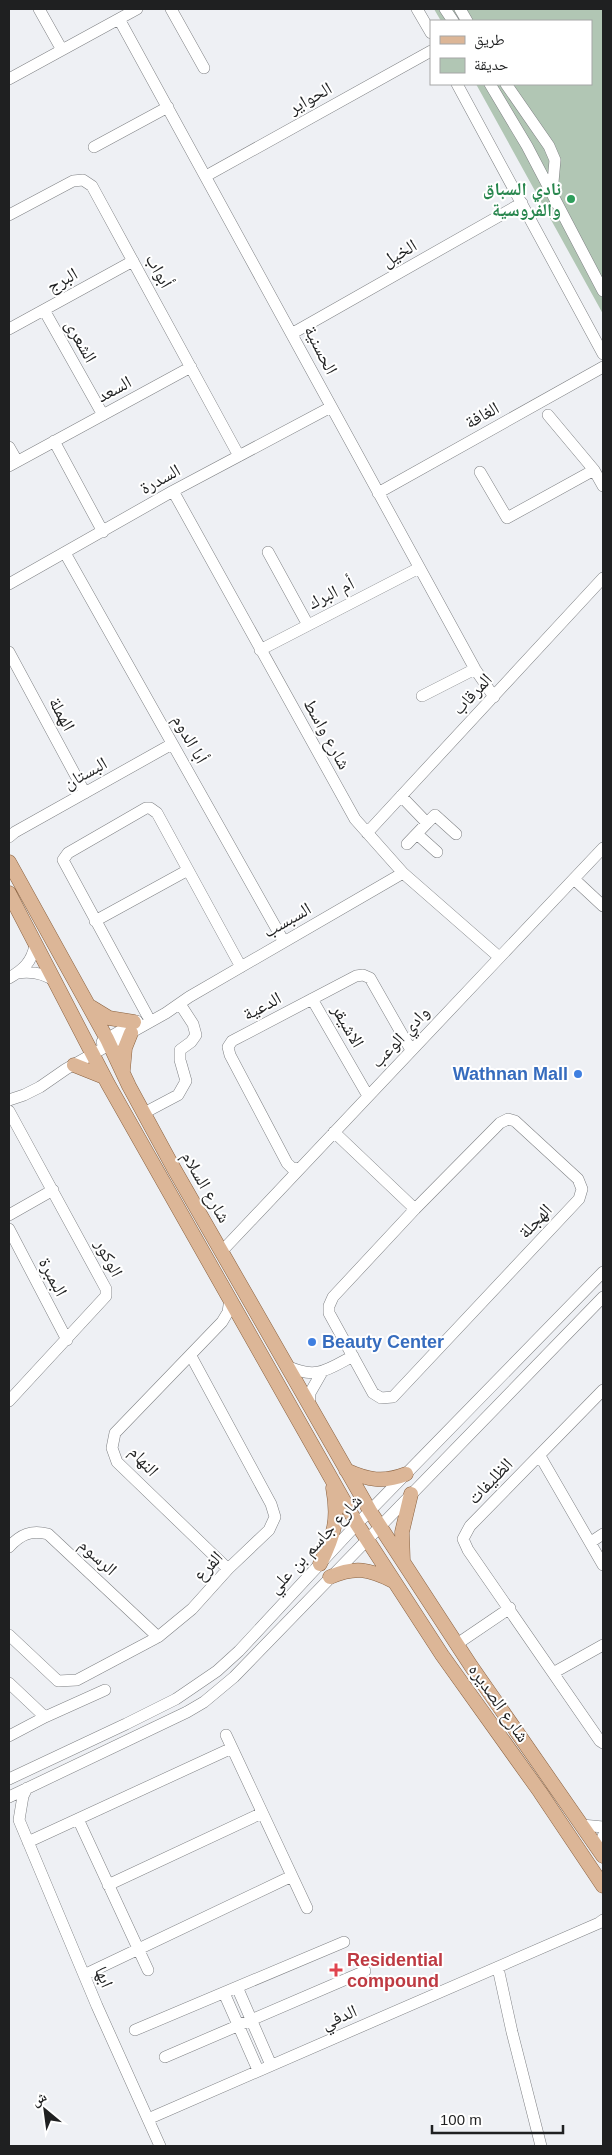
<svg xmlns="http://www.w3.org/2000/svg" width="612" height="2155" viewBox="0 0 612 2155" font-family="Arial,'Noto Naskh Arabic',sans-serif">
	<rect width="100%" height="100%" fill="#eef0f4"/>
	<path fill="#b1c6b4" d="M434,9H603V314L476,84H591V21H441Z"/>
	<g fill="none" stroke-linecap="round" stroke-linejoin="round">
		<g stroke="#7f8184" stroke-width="12">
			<path id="minor" d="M39,9L62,50
				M171,9L204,68
				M417,9L431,33
				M445,9L453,21
				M460,9L467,21
				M119,19C238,235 356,453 475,669L494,697
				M9,79L137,9
				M457,84L603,354
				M490,84L527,146L603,291
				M506,84L549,146L555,160L552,193
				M94,147L168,107
				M206,176L431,51
				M9,215L73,181L83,180L92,186L239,456
				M44,310L103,415
				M9,329L133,261
				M293,333L522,203
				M548,415L594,470L603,486
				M54,441L103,532
				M9,447L17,461
				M9,466L191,367
				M480,472L507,518L594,470
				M173,491L355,819L403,873L499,957
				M378,493L603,367
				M268,552L308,625
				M65,553L284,942
				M9,584L173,491L331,407
				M260,650L419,568
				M9,652L85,793
				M422,696L475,669
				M401,796L427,823L435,815L456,834
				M367,833L603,578
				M417,834L437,852
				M9,837L15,832L172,744
				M407,844L427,823
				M574,879L603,906
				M95,921L188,870
				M18,973C32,971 44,973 56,982
				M9,978C23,970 32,962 35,945
				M312,999L368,1096
				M147,1015L63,860L68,853L146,808H150L157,813L241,967
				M102,1042L137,1021
				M9,1100L24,1095L40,1087L66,1069L166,1013L189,997L403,873
				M9,1111L106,1289V1296L9,1401
				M144,1113L178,1095L186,1081L180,1060V1050L191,1042L196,1035L193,1024L180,1004
				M508,1119L515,1121L578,1179L582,1189L579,1199L393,1397L381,1398L373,1393L329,1313V1306L333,1297L415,1209L500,1123Z
				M334,1132L415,1209
				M299,1169L292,1168L287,1163L230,1055L228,1047L232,1041L356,976L363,975L370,978L411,1050
				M9,1215L53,1190
				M9,1229L67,1340
				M222,1251L603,848
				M287,1366C316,1380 327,1370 353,1356
				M603,1390L470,1526L463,1539L468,1550L600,1741L603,1743
				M309,1405L310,1393L322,1372
				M540,1456L603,1565
				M591,1542L603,1534
				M9,1547C21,1534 31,1530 48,1534L158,1637
				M228,1569L117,1462L112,1448L115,1433L222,1322L228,1312L230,1299
				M9,1635L58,1681L77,1680L158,1637L192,1609L228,1569L269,1530L275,1517L271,1504L191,1356
				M457,1644L510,1608
				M553,1673L603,1645
				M9,1683L45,1717
				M226,1735L307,1908
				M9,1736L45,1717L105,1690
				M9,1779L126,1724L176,1699L217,1671L239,1651L357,1524L603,1272
				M27,1788L23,1796L19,1820L97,2006L160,2146
				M9,1797L187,1712L204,1702L234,1677L603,1297
				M78,1819L148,1970
				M582,1825L603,1827
				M28,1842L232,1748
				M599,1850L603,1836
				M108,1885L262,1813
				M498,1968L512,2032L541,2146
				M84,1975L292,1876
				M237,1987L271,2065
				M224,1993L258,2070
				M135,2030L344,1942
				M165,2057L365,1971
				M148,2119L599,1923L603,1920"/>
		</g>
		<g stroke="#8a6240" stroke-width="15">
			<path id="major" d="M9,862L107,1039L129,1086L173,1167L370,1511L471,1666L603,1856
				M9,893L108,1084L357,1524L442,1655L540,1792L603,1886
				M91,1007L109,1018L134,1022
				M74,1065L104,1077
				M123,1070L125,1048L131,1033
				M346,1470C368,1480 383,1483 406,1474
				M403,1561L402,1532L411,1494
				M320,1564C334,1535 339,1520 333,1488
				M330,1577C355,1566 369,1569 393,1581"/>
		</g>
		<use href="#minor" stroke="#fff" stroke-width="11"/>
		<use href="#major" stroke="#dcb697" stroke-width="14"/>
	</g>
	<circle fill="#2e9e5b" stroke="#fff" stroke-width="2" cx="571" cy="199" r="5"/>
	<g fill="#3f7fe0" stroke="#fff" stroke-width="2">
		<circle cx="578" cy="1074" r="5"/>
		<circle cx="312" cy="1342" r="5"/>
	</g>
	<path fill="#e0444e" stroke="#fff" stroke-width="2" d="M333.5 1962.5h5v5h5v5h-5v5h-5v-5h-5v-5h5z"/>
	<g text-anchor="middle" stroke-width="4" stroke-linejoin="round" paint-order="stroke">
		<g font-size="18" fill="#1f2021" stroke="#fff">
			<text transform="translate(310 98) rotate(-29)" y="6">الحواير</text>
			<text transform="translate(399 253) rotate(-30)" y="6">الخيل</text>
			<text transform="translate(159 271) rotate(61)" y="6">أبواب</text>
			<text transform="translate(62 280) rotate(-29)" y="6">البرج</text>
			<text transform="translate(81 341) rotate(61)" y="6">الشعرى</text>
			<text transform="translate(321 350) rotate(63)" y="6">الحسنية</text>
			<text transform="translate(114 389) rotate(-28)" y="6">السعد</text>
			<text transform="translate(482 415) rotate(-29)" y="6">الغافة</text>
			<text transform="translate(160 479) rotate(-29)" y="6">السدرة</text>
			<text transform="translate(331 593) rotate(-27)" y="6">أم البرك</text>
			<text transform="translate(472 694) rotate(-47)" y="6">المرقاب</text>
			<text transform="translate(62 714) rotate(62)" y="6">الهملة</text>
			<text transform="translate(327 734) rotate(61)" y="6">شارع واسط</text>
			<text transform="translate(190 739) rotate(61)" y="6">أبا الدوم</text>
			<text transform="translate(85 773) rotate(-29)" y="6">البستان</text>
			<text transform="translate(287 920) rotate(-30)" y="6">السبسب</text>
			<text transform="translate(262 1006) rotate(-28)" y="6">الدعية</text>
			<text transform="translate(348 1026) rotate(60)" y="6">الاشيقر</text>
			<text transform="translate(400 1037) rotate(-47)" y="6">وادي الوعب</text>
			<text transform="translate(206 1187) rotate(60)" y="6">شارع السلام</text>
			<text transform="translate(535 1221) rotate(-47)" y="6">الهجلة</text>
			<text transform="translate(109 1258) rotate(63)" y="6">الوكور</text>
			<text transform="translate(53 1277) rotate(62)" y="6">البمبرة</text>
			<text transform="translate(144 1461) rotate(48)" y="6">النهام</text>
			<text transform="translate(490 1481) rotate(-46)" y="6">الظليفات</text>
			<text transform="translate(315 1544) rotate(-47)" y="6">شارع جاسم بن علي</text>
			<text transform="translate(98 1557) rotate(43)" y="6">الرسوم</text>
			<text transform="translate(208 1566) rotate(-47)" y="6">الفرع</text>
			<text transform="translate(499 1703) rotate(55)" y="6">شارع الصديره</text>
			<text transform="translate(104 1977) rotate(67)" y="6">ابها</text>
			<text transform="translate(339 2017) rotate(-23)" y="6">الدفي</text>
		</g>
		<g font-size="18" font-weight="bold" fill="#27864d" stroke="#fff" text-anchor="end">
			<text x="561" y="195">نادي السباق<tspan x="561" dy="21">والفروسية</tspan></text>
		</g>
		<g font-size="18" font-weight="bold" fill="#366cbe" stroke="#fff" text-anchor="end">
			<text x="568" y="1080">Wathnan Mall</text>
			<text x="322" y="1348" text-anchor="start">Beauty Center</text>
		</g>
		<g font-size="18" font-weight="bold" fill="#be3a42" stroke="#fff" text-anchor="start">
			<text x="347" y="1966">Residential<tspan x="347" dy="21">compound</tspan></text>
		</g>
	</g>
	<rect width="612" height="2155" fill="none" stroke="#1f2021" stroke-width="20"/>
	<rect x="430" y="20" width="162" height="65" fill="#ffffff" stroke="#a5a6a6"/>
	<rect x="440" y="36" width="25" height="8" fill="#dcb697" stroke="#a5a6a6"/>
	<text x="474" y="45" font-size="15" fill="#1f2021">طريق</text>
	<rect x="440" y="58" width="25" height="15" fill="#b1c6b4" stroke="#a5a6a6"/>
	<text x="474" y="70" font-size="15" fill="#1f2021">حديقة</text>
	<g transform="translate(45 2110) rotate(331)" stroke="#ffffff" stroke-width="4" paint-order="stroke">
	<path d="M0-4L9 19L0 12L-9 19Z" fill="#1f2021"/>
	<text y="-8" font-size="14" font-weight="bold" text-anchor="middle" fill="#1f2021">ش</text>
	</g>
	<path d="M432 2125v8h131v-8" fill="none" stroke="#1f2021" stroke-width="2.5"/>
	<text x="440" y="2125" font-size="15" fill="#1f2021" stroke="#ffffff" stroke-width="4" paint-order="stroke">100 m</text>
</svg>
